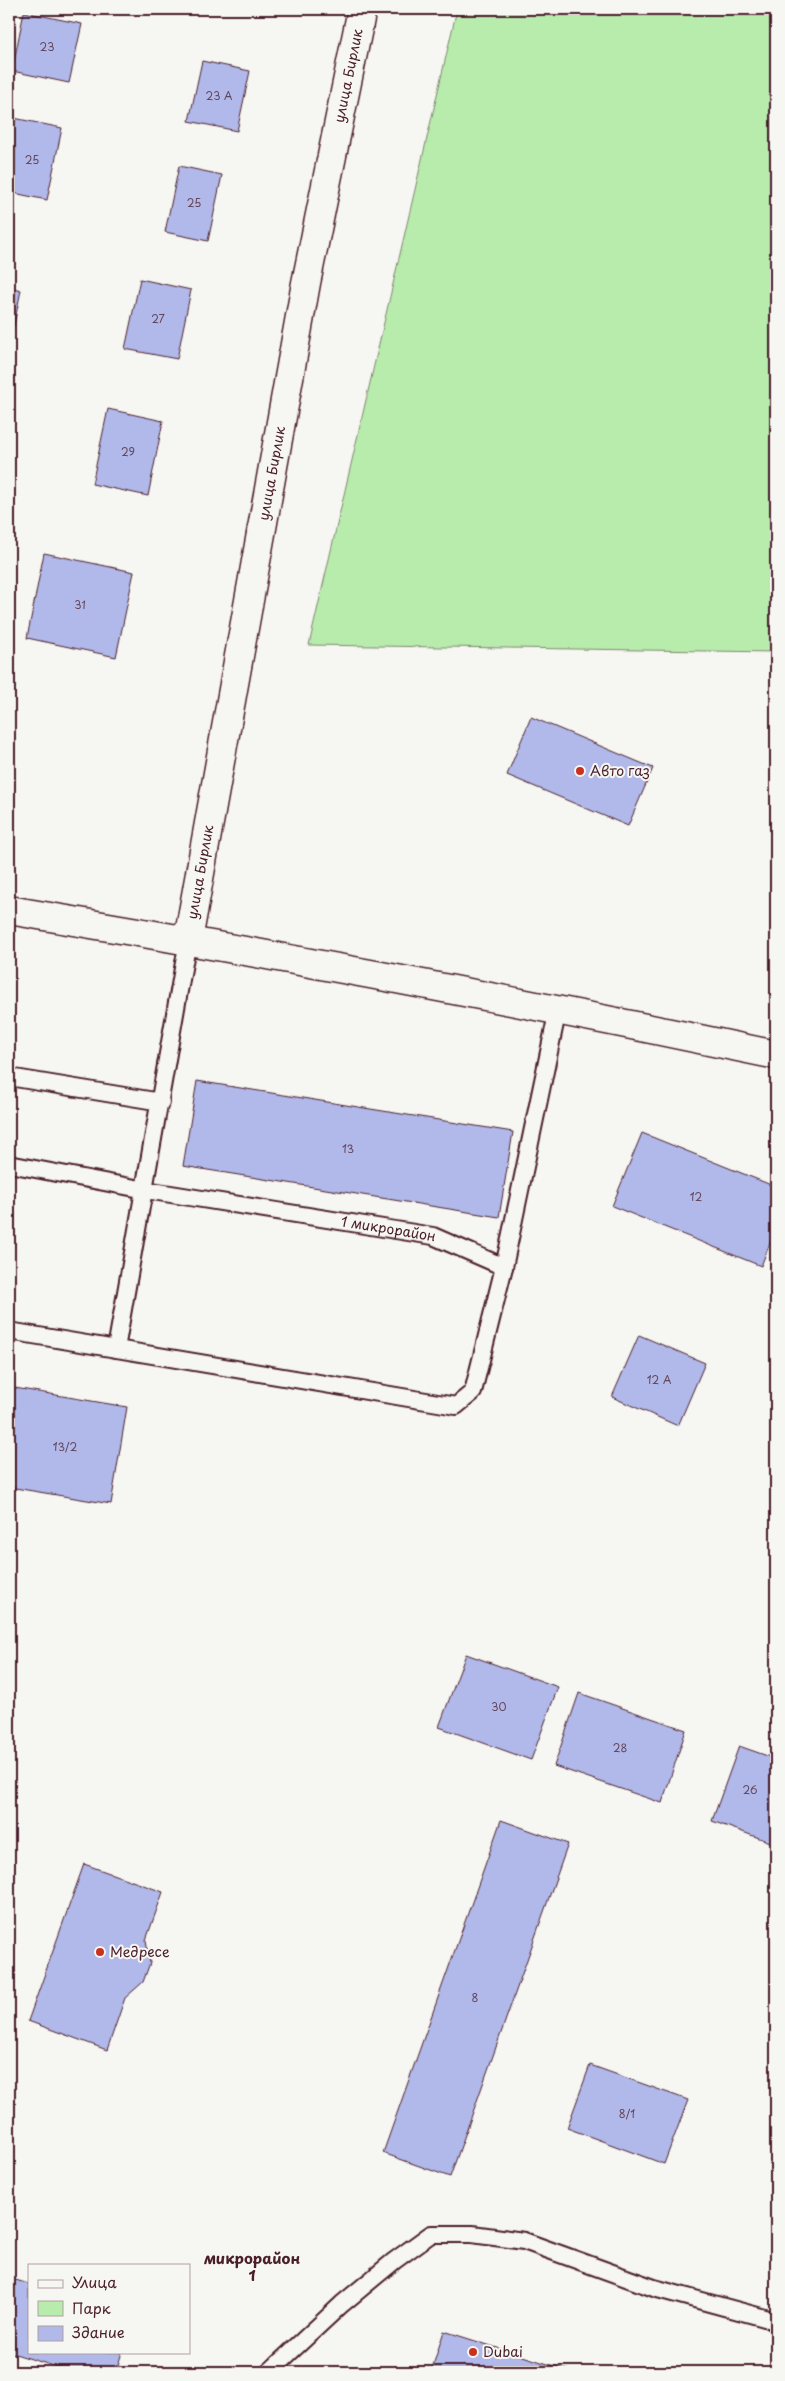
<svg xmlns="http://www.w3.org/2000/svg" width="785" height="2381" viewBox="0 0 785 2381" font-family="'Playpen Sans',sans-serif">
	<rect width="100%" height="100%" fill="#f6f6f2"/>
	<filter id="ink" filterUnits="userSpaceOnUse"><feTurbulence type="fractalNoise" baseFrequency=".02" numOctaves="2"/><feDisplacementMap in="SourceGraphic" scale="10" xChannelSelector="R" yChannelSelector="G"/><feConvolveMatrix kernelMatrix="1 2 1 2 8 2 1 2 1" color-interpolation-filters="sRGB"/></filter>
	<g filter="url(#ink)">
		<path fill="#b7ecad" stroke="#80866c" d="M457,9H776V652L309,645Z"/>
		<path fill="#b1b9ea" stroke="#4a1f2b" d="M24,12L82,24L69,83L12,71Z
			M202,61L250,71L237,131L189,121Z
			M9,117L62,128L47,200L9,192Z
			M179,166L222,175L208,241L165,232Z
			M140,279L191,290L177,359L125,349Z
			M9,287L21,290L10,345H9Z
			M108,409L163,421L148,496L92,484Z
			M44,553L134,572L116,657L27,638Z
			M531,717L653,768L628,826L507,775Z
			M197,1081L513,1132L499,1217L183,1166Z
			M642,1133L776,1187V1228L761,1266L612,1206Z
			M639,1335L705,1363L678,1426L612,1397Z
			M9,1387L127,1407L111,1504L9,1487Z
			M466,1654L558,1687L531,1760L439,1727Z
			M579,1693L686,1730L662,1803L554,1766Z
			M739,1746L776,1759V1844L712,1821Z
			M501,1820L568,1844L450,2177L383,2153Z
			M84,1864L163,1892L146,1940L150,1963L143,1982L125,1998L107,2050L28,2021Z
			M590,2065L688,2100L664,2164L567,2128Z
			M9,2278L29,2284V2352H122L116,2372H59L60,2368L9,2352Z
			M444,2331L573,2372H431Z"/>
		<g fill="none" stroke-linecap="round" stroke-linejoin="round">
			<g stroke="#4a1f2b" stroke-width="20">
				<g id="lane">
					<path d="M9,1077L161,1102"/>
					<path id="s1" d="M9,1164L146,1190L433,1236L504,1267L558,1009"/>
					<path d="M9,1331L456,1406L473,1392L504,1267"/>
					<path d="M116,1349L188,940"/>
					<path d="M269,2372L342,2304L394,2261L431,2234H472L524,2241L654,2288L776,2321"/>
				</g>
			</g>
			<g stroke="#4a1f2b" stroke-width="31">
				<g id="street">
					<path d="M9,910C266,953 521,1001 776,1055"/>
					<path id="s2" d="M188,940L306,283L362,9"/>
				</g>
			</g>
			<use href="#lane" stroke="#f6f6f2" stroke-width="16"/>
			<use href="#street" stroke="#f6f6f2" stroke-width="28"/>
		</g>
	</g>
	<g fill="#c8321e" stroke="#f6f6f2" stroke-width="2">
		<circle cx="580" cy="771" r="5"/>
		<circle cx="100" cy="1952" r="5"/>
		<circle cx="473" cy="2352" r="5"/>
	</g>
	<g text-anchor="middle" stroke-width="4" stroke-linejoin="round" paint-order="stroke">
		<g font-size="11" fill="#64465b">
			<text x="47" y="51">23</text>
			<text x="219" y="100">23 А</text>
			<text x="32" y="164">25</text>
			<text x="194" y="207">25</text>
			<text x="158" y="323">27</text>
			<text x="128" y="456">29</text>
			<text x="80" y="609">31</text>
			<text x="348" y="1153">13</text>
			<text x="696" y="1201">12</text>
			<text x="659" y="1384">12 А</text>
			<text x="65" y="1451">13/2</text>
			<text x="499" y="1711">30</text>
			<text x="620" y="1752">28</text>
			<text x="750" y="1794">26</text>
			<text x="475" y="2002">8</text>
			<text x="627" y="2118">8/1</text>
		</g>
		<g font-size="14" fill="#4a1f2b" stroke="#f6f6f2">
			<text dy="5" stroke="none"><textPath href="#s2" startOffset="879">улица Бирлик</textPath></text>
			<text dy="5" stroke="none"><textPath href="#s2" startOffset="474">улица Бирлик</textPath></text>
			<text dy="5" stroke="none"><textPath href="#s2" startOffset="69">улица Бирлик</textPath></text>
			<text dy="5" stroke="none"><textPath href="#s1" startOffset="385">1 микрорайон</textPath></text>
		</g>
		<g font-size="14" fill="#4a1f2b" stroke="#f6f6f2" text-anchor="start">
			<text x="590" y="776">Авто газ</text>
			<text x="110" y="1957">Медресе</text>
			<text x="483" y="2357">Dubai</text>
		</g>
		<g font-size="15" font-weight="bold" fill="#4a1f2b" stroke="#f6f6f2">
			<text x="252" y="2264">микрорайон<tspan x="252" dy="17">1</tspan></text>
		</g>
	</g>
	<rect width="785" height="2381" fill="none" stroke="#f6f6f2" stroke-width="30"/>
	<rect x="15" y="15" width="755" height="2351" fill="none" stroke="#4a1f2b" stroke-width="2" filter="url(#ink)"/>
	<rect x="28" y="2264" width="162" height="90" fill="#f6f6f2" stroke="#b1a0a2"/>
	<rect x="38" y="2280" width="25" height="8" fill="#f6f6f2" stroke="#b1a0a2"/>
	<text x="72" y="2288" font-size="15" fill="#4a1f2b">Улица</text>
	<rect x="38" y="2301" width="25" height="15" fill="#b7ecad" stroke="#b1a0a2"/>
	<text x="72" y="2314" font-size="15" fill="#4a1f2b">Парк</text>
	<rect x="38" y="2326" width="25" height="15" fill="#b1b9ea" stroke="#b1a0a2"/>
	<text x="72" y="2338" font-size="15" fill="#4a1f2b">Здание</text>
</svg>
